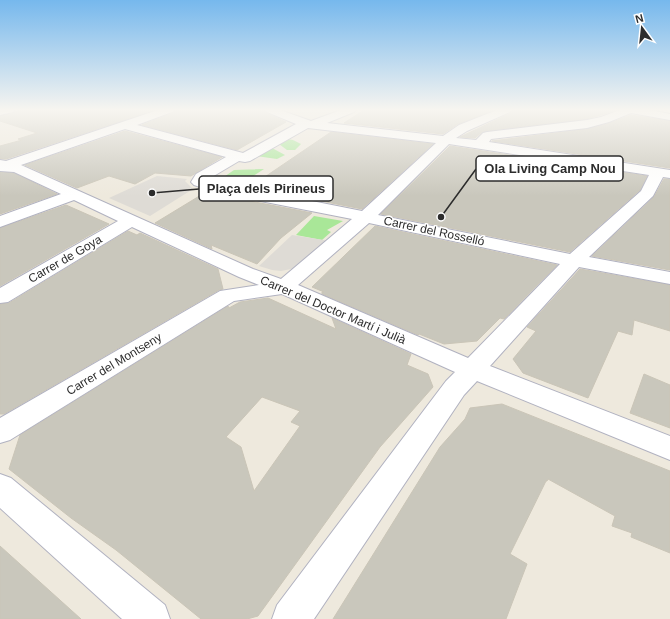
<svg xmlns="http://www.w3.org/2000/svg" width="670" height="619" viewBox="0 0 670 619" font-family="Helvetica,sans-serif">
	<rect width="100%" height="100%" fill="#eee9dd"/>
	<path fill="#a9e798" d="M287,139L293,140L301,144L295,150H287L279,144Z
		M272,148L285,155L277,159L256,156Z
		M264,169L238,186L218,181L234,170Z
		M314,216L343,221L327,230L331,232L322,240L296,235Z"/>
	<path fill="#dedbd5" d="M157,176L187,179L185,181L193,189L150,216L109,198Z
		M292,235L330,241L296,268L281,271L272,270L259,266Z"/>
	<path fill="#c9c7bc" stroke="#cac5b7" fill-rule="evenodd" d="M22,110H155L6,159H0V146L22,140L18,139L37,133L0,121V116Z
		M176,110H265L266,113L286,122L237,150L142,125L173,113Z
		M364,110H494L458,124L443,134L344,123Z
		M512,110H617L587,119L487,131L482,132L475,138L460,137L511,113Z
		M631,115L670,121V168L492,141L587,129L610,123Z
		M125,131L222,157L191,176L155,173L135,184L109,176L77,188L25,165Z
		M331,132L433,144L362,209L250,187Z
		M450,146L647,176L640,190L570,252L381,214Z
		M0,172L14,173L57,194L0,214Z
		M664,179H670V270L592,256L654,197Z
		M206,192L234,198L312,213L281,238L257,264L211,245L212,249L155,223Z
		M66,205L109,224L0,286V228Z
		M375,226L557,265L504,319L500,318L477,341L444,344L419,334L418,335L322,294V292H324L312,287Z
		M128,231L137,235L140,233L218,269L223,289L219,290L4,414H0V304L9,303Z
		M580,269L670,285V331L634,320L632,335L618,331L588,398L523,373L513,359L536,331L527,327Z
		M268,298L336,329L332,318L411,354L407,365L428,374L433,387L380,447L258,616L247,619H201L116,550L71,518L9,469L20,435L228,306L229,308L240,302ZM262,397L300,411L291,422L300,426L254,491L241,447L226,437Z
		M644,374L670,385V428L630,413Z
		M502,404L670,471V553L631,537L632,533L612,526L615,516L548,479L547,481H546L510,554L527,564L506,619H333L440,447L465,419L470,408Z
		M0,546L81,619H0Z"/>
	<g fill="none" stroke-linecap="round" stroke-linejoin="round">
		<g stroke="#b1b2c0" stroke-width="2">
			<path id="minor" d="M0,110H15L13,112L0,115Z
				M158,110H174L172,112L137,125L243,153L296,124L267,112L266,110H280L311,121L341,110H355L354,112L327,123L443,136L459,125L497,110H511L510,112L467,131L456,138L476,140L483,133L487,132L587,120L601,117L620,110H649L670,114V120L631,113L609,122L587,128L491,139L489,142L670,170V178L663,177L653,196L589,257L670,272V284L579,267L490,366L670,436V460L477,381L464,395L314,619H272L277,605L446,381L455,372L282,294L234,301L10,440L0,443V418L220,291L259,285L239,277L132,227L8,302L0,303V288L118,221L74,200L0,227V216L61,194L14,172L0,171V160L6,161ZM308,128L436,143L362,211L207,180L239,161L245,162L250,161ZM125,129L226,157L196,174L191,182L194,185L215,192L352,219L281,279L253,269L21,165ZM449,144L649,175L641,191L570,254L378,215ZM369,223L560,264L468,358L298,285Z
				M0,474L11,478L165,605L170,619H122L0,508Z"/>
		</g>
		<use href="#minor" fill="#fff" fill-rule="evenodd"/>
	</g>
	<linearGradient id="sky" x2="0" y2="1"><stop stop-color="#76b8ed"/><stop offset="0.56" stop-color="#f7f5f0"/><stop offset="1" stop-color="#f7f5f0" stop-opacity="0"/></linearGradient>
	<rect width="670" height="196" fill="url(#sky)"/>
	<g text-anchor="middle" stroke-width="3" stroke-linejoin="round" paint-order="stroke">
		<g font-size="12" fill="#2c2c2c" stroke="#fff">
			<text transform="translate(434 231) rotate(12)" y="4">Carrer del Rosselló</text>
			<text transform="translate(65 259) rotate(-30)" y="4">Carrer de Goya</text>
			<text transform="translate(333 310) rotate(23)" y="4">Carrer del Doctor Martí i Julià</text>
			<text transform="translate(114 364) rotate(-31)" y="4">Carrer del Montseny</text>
		</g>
	</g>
	<path fill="none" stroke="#2c2c2c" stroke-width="1.5" d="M441 217L476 169M152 193L199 189"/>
	<g fill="#2c2c2c" stroke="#fff" stroke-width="1.5">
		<circle cx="441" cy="217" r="4"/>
		<circle cx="152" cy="193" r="4"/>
	</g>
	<g fill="#fff" stroke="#2c2c2c" stroke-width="1.5">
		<rect x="476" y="156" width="147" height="25" rx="4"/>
		<rect x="199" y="176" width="134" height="25" rx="4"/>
	</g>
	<g font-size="13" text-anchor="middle" font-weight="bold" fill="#2c2c2c">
		<text x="550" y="173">Ola Living Camp Nou</text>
		<text x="266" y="193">Plaça dels Pirineus</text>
	</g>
	<g transform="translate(642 28) rotate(345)" stroke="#ffffff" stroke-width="3" paint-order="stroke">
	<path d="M0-3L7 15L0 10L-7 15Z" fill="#2c2c2c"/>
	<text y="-6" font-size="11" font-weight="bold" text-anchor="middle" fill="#2c2c2c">N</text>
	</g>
</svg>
